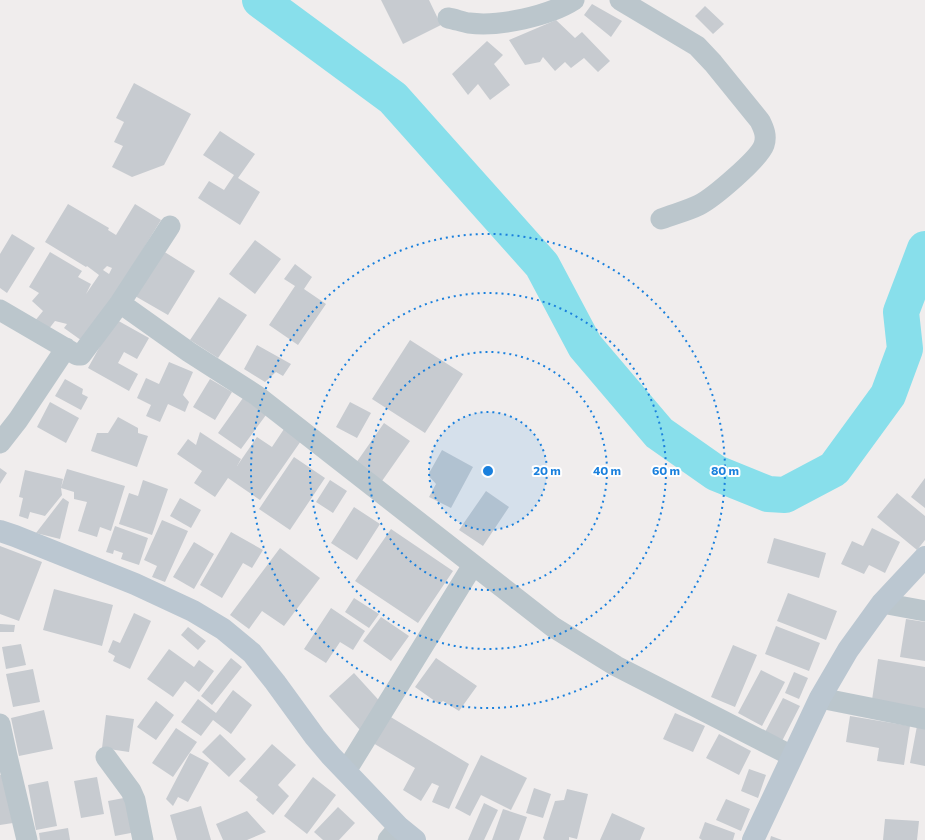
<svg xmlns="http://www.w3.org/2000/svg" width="925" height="840" viewBox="0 0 925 840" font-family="Commissioner,sans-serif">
	<rect width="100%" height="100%" fill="#f0eded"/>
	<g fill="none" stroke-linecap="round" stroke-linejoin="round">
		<path stroke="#88dfeb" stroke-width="36" d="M260,0L393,98L542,265L585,346L659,433L716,473L768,494L785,495L834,469L888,395L905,349L901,312L925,249"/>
	</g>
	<path fill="#c7cbd0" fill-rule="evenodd" d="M381,0H429L441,25L403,44Z
		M592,4L622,21L611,37L584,15Z
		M705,6L724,24L713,34L695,16Z
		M556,20L575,38L582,32L610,61L598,72L584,58L571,68L565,62L555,71L543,57L540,62L525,65L509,40Z
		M487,41L503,55L494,64L510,85L490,100L478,84L468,95L452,74Z
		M134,83L191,114L164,165L132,177L112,167L123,146L114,142L124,122L116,118Z
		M220,131L255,154L238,178L260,192L240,225L198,198L209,181L224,190L234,175L203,155Z
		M68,204L109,228L108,230L116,235L135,204L161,220L85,343L64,328L67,324L55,321L48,330L34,322L43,311L32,301L39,293L29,287L50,252L82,271L78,277L91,284L86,294L99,275L87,266L86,267L45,242ZM107,266L112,268L109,274L103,270Z
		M12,234L35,248L7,293L0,288V254Z
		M255,240L281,259L255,294L229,274Z
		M163,251L195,271L168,315L135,296Z
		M295,264L312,277L304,289L326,304L298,345L269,325L295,286L284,279Z
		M219,297L247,315L218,358L190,340Z
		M115,319L149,338L137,359L124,352L118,363L138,374L129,391L88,368Z
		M410,340L463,374L425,433L372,399Z
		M257,345L291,364L283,376L276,372L265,382L244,369Z
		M169,362L193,372L183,395L189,402L185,412L168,404L160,422L146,416L151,405L137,398L146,378L159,384Z
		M65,379L83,389L82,394L88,397L81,410L55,396Z
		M210,379L232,392L215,420L193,407Z
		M243,398L266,415L241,449L218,433Z
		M50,402L79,418L66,443L37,427Z
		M350,402L371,413L357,438L336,427Z
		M118,417L138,428V433L148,436L137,467L91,451L97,433H108Z
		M384,423L410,441L382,481L356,463Z
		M286,426L303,438L260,500L228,478L215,497L194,483L202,471L177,454L188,439L196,445L200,432L241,459L237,466L257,437L272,447Z
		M442,450L473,467L451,508L429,497L436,484L428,475Z
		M294,457L325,478L290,530L259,509Z
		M0,468L7,473L0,484Z
		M67,469L125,486L111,531L100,527L97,537L78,531L87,502L74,499V492L61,488Z
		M25,470L63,479L61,488L62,495L45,516L30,512L28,519L19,516L23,498L19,497Z
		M925,478V508L911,497Z
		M143,480L168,489L152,535L119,524L129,493L138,496Z
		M330,480L347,491L333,513L316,502Z
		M486,491L509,507L483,546L459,530Z
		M897,493L925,516V540L917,550L877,517Z
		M63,498L69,502L60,539L36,533Z
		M180,498L201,510L191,528L170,516Z
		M354,507L380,524L357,560L331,543Z
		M162,520L188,531L165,582L152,577L157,566L144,560Z
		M115,526L148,538L139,565L121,559L123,553L114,550L113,554L106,552Z
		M872,528L900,542L885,573L869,565L864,574L841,564L852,541L863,546Z
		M391,529L453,571L418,623L355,581Z
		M231,532L263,550L252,568L243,563L222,598L200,585Z
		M774,538L826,553L819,578L767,563Z
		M194,542L214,554L194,589L173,577Z
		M0,546L42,562L19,621L0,614Z
		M280,548L320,578L284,626L262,611L249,629L230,615Z
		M54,589L113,605L102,646L43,630Z
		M788,593L837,611L826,640L777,621Z
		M354,598L379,614L369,628L345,612Z
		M331,608L365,631L353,650L340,642L326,663L304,649Z
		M134,613L151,621L130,669L113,661L115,656L108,652L113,640L120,643Z
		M381,617L409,636L391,661L363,641Z
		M906,619L925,622V661L900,657Z
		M0,624L15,625L14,632H0Z
		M776,626L820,643L809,671L765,654Z
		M188,627L206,641L198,650L181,635Z
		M21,644L26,665L6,669L2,647Z
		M733,645L757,655L735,707L711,697Z
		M169,649L194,667L199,660L214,671L199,692L185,681L173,697L147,679Z
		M231,658L242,667L212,705L201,696Z
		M436,658L477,686L459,711L443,701L439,704L415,687Z
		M878,659L925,667V709L872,700Z
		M33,669L40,702L13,707L6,674Z
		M761,670L785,682L762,726L738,713Z
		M794,672L808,678L799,699L785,693Z
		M354,673L385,707L360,730L329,696Z
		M233,690L252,705L231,734L213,720L201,736L181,722L198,699L216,713Z
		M783,698L800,706L781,743L764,734Z
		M156,701L174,715L156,740L137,727Z
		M44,710L53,749L19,756L11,718Z
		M675,713L705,726L693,752L663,739Z
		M106,715L134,719L129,752L102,748Z
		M389,716L469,764L449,809L432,802L439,786L432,783L421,801L403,790L415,768L373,743Z
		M850,716L910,726L904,765L877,761L879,748L846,742Z
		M917,726L925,728V766L910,763Z
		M176,728L197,742L173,777L152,763Z
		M220,734L246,759L229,777L202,752Z
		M719,734L751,751L739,775L706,758Z
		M272,744L296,765L278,785L289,796L273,815L256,800L258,797L239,781Z
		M190,753L209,763L188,802L178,797L173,806L166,799Z
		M481,755L527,778L511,810L481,795L470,816L455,808Z
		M749,769L766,775L758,798L741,791Z
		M7,774L13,823L0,825V775Z
		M97,777L104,814L81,818L74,781Z
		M313,777L336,795L307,834L284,816Z
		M48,781L57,826L36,830L28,785Z
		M534,788L551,794L543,818L526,813Z
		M567,789L588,794L577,839L569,837V840H545L543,838L555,801L564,800Z
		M129,797L136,832L115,836L108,801Z
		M726,799L750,809L741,831L716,820Z
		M484,803L498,810L484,840H468Z
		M201,806L211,840H177L170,815Z
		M338,807L355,823L339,840H323L314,832Z
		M503,809L527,817L519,840H492Z
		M247,811L266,832L247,840H223L216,824Z
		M612,813L645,828L640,840H600Z
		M885,819L919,821L917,840H883Z
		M705,822L735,833L733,840H702L699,838Z
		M68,828L70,840H40L39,833Z
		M771,836L782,840H770Z"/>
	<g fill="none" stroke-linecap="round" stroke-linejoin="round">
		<path stroke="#bbc6cc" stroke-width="21" d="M620,0L697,46L713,63L760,121C764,129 767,136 764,145C759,159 713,198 699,205C687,211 674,214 661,219
			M448,18C455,19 462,22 469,23C499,27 549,16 574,0
			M120,303L189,352L256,395L553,627L616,666L792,756
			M0,310L77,355H81L120,303L170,226
			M0,443L18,420L66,348
			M882,603L925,611
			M820,698L925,719
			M0,724L7,756L27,840
			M106,757L131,791L135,800L143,840
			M346,771L473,565
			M388,840L399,827"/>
		<path stroke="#bbc7d1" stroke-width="22" d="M0,531L15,536L135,584L193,611L223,629L252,653L275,682L315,737L331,756L399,827L415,840
			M753,840L820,698L848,650L882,603L925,557"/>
	</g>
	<circle cx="488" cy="471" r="59" fill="#1a80dd" fill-opacity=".12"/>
	<g fill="none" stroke="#1a80dd" stroke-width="2" stroke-dasharray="2 4">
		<circle cx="488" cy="471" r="59"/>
		<circle cx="488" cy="471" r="119"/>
		<circle cx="488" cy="471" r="178"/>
		<circle cx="488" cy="471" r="237"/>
	</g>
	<circle cx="488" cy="471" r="6" fill="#1a80dd" stroke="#fff" stroke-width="2"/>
	<g font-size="12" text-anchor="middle" font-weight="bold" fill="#1a80dd" stroke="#fff" stroke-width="4" stroke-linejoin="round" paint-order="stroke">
		<text x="547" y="475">20 m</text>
		<text x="607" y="475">40 m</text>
		<text x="666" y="475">60 m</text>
		<text x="725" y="475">80 m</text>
	</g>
</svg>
